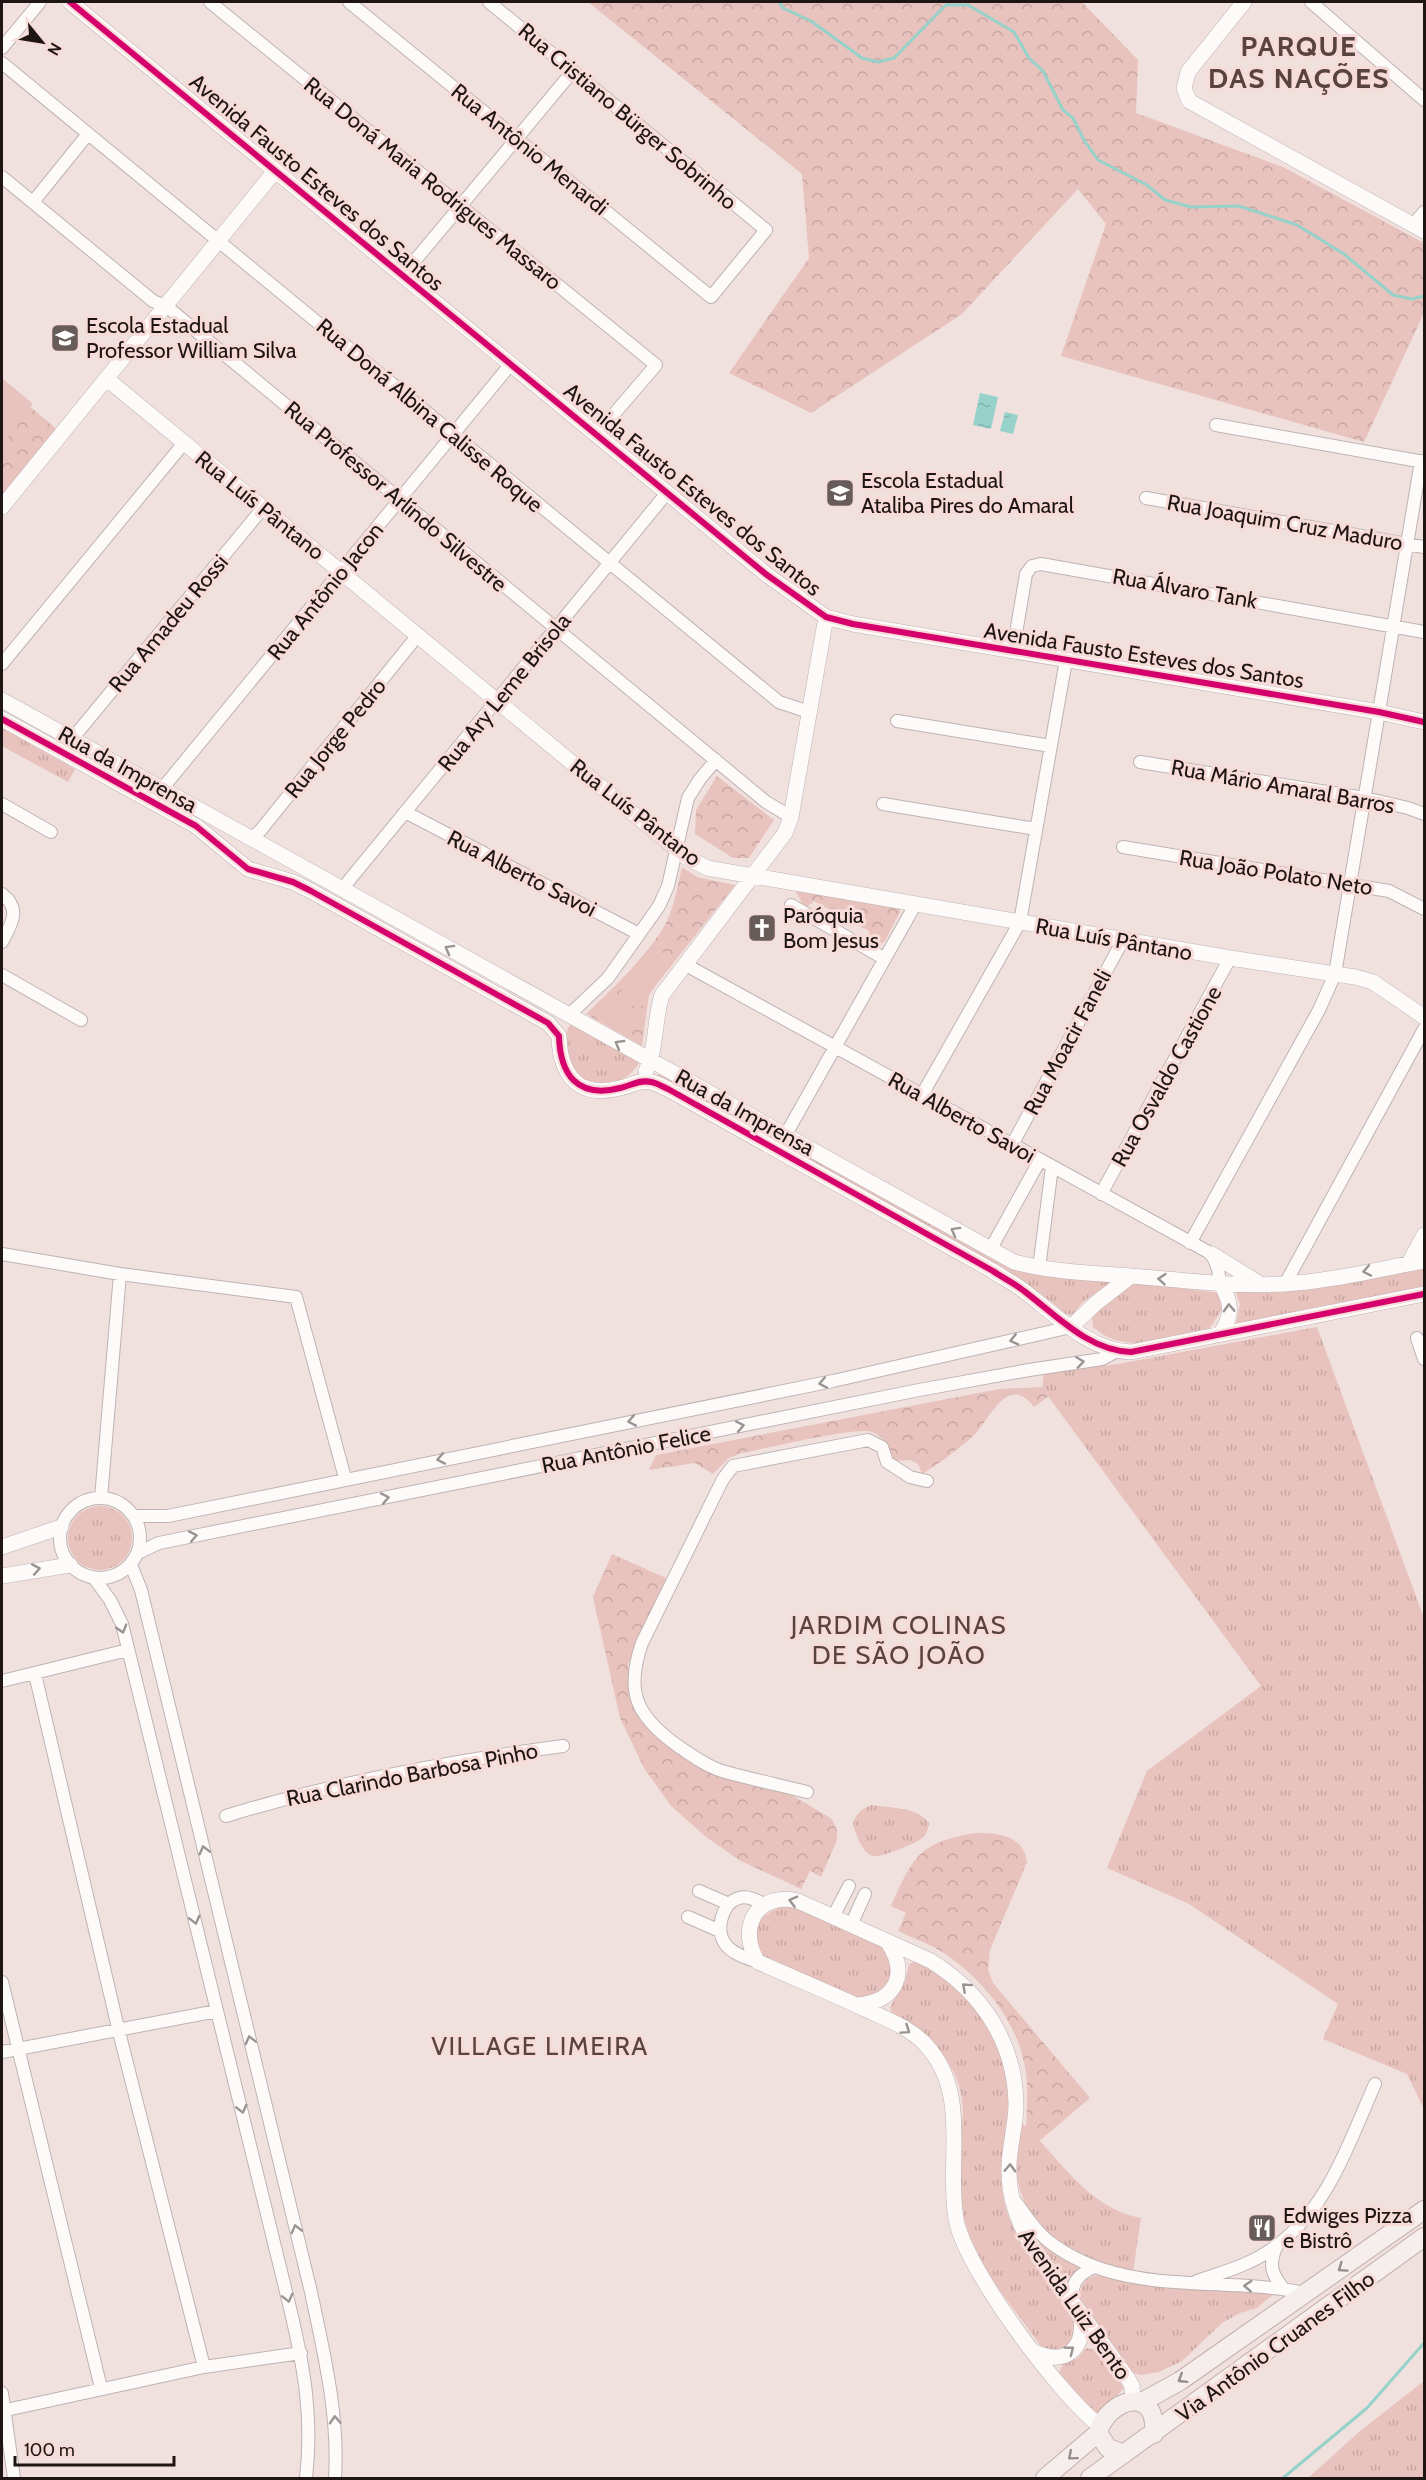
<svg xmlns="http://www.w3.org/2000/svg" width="1426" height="2480" viewBox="0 0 1426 2480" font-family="Cabin,sans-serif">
	<defs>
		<pattern id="grass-tufts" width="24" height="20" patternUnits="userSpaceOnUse" patternTransform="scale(1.5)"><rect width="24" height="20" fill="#e8c2bd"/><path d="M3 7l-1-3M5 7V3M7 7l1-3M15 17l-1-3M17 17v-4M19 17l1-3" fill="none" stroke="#c7a6a2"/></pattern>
		<pattern id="forest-crowns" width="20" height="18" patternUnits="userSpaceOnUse" patternTransform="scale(1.5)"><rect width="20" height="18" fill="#e8c2bd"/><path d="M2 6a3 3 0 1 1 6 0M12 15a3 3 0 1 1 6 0" fill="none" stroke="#c7a6a2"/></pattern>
		<pattern id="water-ripples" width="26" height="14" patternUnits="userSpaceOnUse" patternTransform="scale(1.5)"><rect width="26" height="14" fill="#96d1ca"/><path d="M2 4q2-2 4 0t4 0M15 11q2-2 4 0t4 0" fill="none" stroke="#81b3ad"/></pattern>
	</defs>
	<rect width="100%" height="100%" fill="#f0e1df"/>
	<path fill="url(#grass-tufts)" d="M2,728L75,769L68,782L2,746Z
		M572,1022L640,1061C627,1087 587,1095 570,1067C567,1063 567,1054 567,1049C565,1037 565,1032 572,1022Z
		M659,1073L1002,1262L1113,1281L1083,1302L1072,1315L1066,1314L1040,1293L993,1264L657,1076Z
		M1424,1264V1288L1236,1324L1240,1304L1236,1294V1288Z
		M1130,1282L1221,1293L1225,1305L1210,1328C1171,1337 1126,1357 1093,1327L1092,1315Z
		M1317,1327L1424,1618V2109L1407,2074L1323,2039L1338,2004L1189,1904L1107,1868L1147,1771L1261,1686L1042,1388L1044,1372L1118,1364Z
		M68 1538a32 32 0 1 1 64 0a32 32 0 1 1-64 0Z
		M872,1805C890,1808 918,1807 929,1823C928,1829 927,1835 921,1839C914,1844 880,1858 873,1856C862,1853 856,1834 853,1824C856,1813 861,1809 872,1805Z
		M784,1906L795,1908L880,1945L889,1953L892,1976L879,1994L855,1999L764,1957C749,1932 757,1914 784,1906Z
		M914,1962C932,1964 950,1981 963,1994C991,2024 1009,2063 1008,2105C1008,2136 998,2165 1003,2196C1012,2243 1047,2280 1074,2317C1082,2342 1063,2356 1041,2346C1013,2307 978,2269 965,2222C959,2203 958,2182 959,2163C961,2124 971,2097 947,2061C937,2047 906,2026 892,2013L890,2007L905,1982L909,1964Z
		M1020,2121C1059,2156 1086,2208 1141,2218L1133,2272C1084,2259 1026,2234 1017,2177C1015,2158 1018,2139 1020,2121Z
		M1030,2232L1081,2265L1067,2283Z
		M1102,2275L1148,2286L1275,2293L1257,2308L1240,2313L1222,2323L1182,2361L1159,2372L1141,2375L1127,2371L1079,2301C1080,2285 1085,2276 1102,2275Z
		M1086,2348L1098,2350L1124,2388L1093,2421L1059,2372L1063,2364L1078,2358Z
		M1424,2381V2478H1308L1360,2431Z"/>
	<path fill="url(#forest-crowns)" d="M588,2H1082L1138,60L1136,113L1283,167L1424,243V313L1364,442L1061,356L1106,224L1078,189L962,314L811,413L729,373L809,258L802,174Z
		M2,383L59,431L2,500Z
		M717,776L774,820L749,858H733L695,834L696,810Z
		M682,867L697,877L735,885L649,994L642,1046L586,1014C613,988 642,961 662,930C674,911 677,888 682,867Z
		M795,890L900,909V912L885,941C880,945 875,946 869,942V931L814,901L806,908L804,907Z
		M1042,1387L1049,1396L1034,1407C1007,1371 989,1422 972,1437C957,1450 939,1464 922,1474L918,1464L910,1460L894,1461C890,1448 886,1437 872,1432C858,1426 764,1449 742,1453L729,1458L713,1474L695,1463L649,1470L656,1455L999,1389Z
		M612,1554L666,1578L628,1664L630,1699L636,1713L664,1743L684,1757L790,1794L832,1819L837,1830V1840L821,1877L810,1871L801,1889L739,1860L705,1836L671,1806L644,1768L620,1718L593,1597Z
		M976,1833C999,1833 1023,1835 1027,1862L990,1950L988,1970L993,1983L1090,2098L1039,2141L1026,2127C1027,2105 1029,2083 1024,2062C1014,2017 981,1978 944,1953C930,1944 913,1938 898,1931L906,1913L891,1906C913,1857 919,1842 976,1833Z"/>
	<path fill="#e8c2bd" d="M2,378L33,404L2,445Z
		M653,946L673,959L639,1010L618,995Z
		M606,1000L636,1021L627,1035L597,1014Z"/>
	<path fill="url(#water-ripples)" d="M980,393L998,397L991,429L973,425Z
		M1005,412L1018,415L1013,434L1000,431Z"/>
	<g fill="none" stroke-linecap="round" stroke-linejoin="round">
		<path stroke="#96d1ca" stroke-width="3" d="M779,2L783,8L811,21L862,58L878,62L894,58L946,5H968L1014,32L1029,58L1043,71L1063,110L1073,118L1084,140L1098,160L1147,185L1165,200L1191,207L1239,206L1297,225L1344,254L1393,295L1412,299L1424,296
			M1283,2478L1367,2408L1424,2343"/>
		<g stroke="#bfb3b2" stroke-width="14">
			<path id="minor" d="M210,2L656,365L596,435
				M349,2L711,297L766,230L489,2
				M1311,2L1424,100
				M2,48L40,2
				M2,63L779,702L809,712
				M2,177L153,301L166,306L766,802L791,817
				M33,202L88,134
				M1413,225L1424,212
				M402,276L573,71
				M1216,425L1424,462
				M1146,498L1424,547
				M1013,651L1026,574L1032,566L1041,564L1424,632
				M2,664L184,443
				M897,721L1051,746
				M72,739L263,508
				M1140,762L1365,798L1408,808L1424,814
				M162,789L510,365
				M2,804L51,832
				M883,804L1036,829
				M405,812L639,934
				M251,838L260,831L418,635
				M1123,847L1389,891L1424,909
				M342,889L666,494
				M2,894C22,909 11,925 2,942
				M791,905L885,959
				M686,965L1212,1254L1218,1269L1220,1283
				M2,975L81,1020
				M569,1015L608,978L659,906L668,886L688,798L700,779L716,760
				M922,1095L1020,922L1066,660
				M785,1136L915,905
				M1012,1145L1123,940
				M1101,1194L1230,958
				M1190,1243L1319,1010L1335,974L1421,461
				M990,1250L1040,1160
				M2,1254L120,1274L296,1297L345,1478
				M1039,1268L1052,1167
				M1285,1284L1424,1029
				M1417,1338L1424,1359
				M60 1538a40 40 0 1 1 80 0a40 40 0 1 1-80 0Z
				M101,1498L120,1274
				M134,1516H168L833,1381L1071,1327
				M138,1553L159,1543L919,1390L1029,1370L1102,1359L1115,1352
				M131,1565L141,1590L311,2292C324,2354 339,2415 335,2478
				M94,1578L110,1600L122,1624L290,2308C304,2367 313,2417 306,2478
				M35,1674L119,2032L204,2367
				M2,1681L128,1650
				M807,1792C779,1785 750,1779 722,1771C706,1766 691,1755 678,1746C636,1716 625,1692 642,1643L723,1479L733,1466L868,1440L882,1447L887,1462L910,1477L927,1481
				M226,1816C336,1782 449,1761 563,1746
				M699,1891L729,1904
				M688,1917L720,1931
				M833,1917L849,1886
				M851,1925L865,1894
				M758,1962C747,1958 733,1954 726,1945C715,1932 721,1903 739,1898C748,1895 758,1901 766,1905
				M2,1982L101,2388
				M2,2052L217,2011
				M1015,2201C1025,2214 1034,2229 1047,2240C1121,2299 1219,2275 1305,2293
				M1276,2247C1269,2265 1271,2273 1283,2288
				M1197,2281C1224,2272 1253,2264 1276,2246C1329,2207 1349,2142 1375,2084
				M1072,2302C1071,2284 1077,2274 1095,2267
				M2,2393L14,2478
				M6,2410L204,2367L301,2353"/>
		</g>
		<g stroke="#bfb3b2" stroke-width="16">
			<path id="tertiary" d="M70,2L767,575L826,617L853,624L1379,712L1424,722
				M1244,2L1188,72L1184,88L1189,101L1424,231
				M107,379L686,857L707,868L1230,958L1355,977L1373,982L1424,1017
				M2,507L275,171
				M2,700L1014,1262C1052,1272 1092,1273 1131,1276C1182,1280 1234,1287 1285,1284C1332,1281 1379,1269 1424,1261
				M2,719L196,826L248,869L293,882L311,891L548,1023L559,1036C560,1074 577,1099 620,1088C630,1086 640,1079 651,1082C657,1083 663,1087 668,1089L993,1271C1003,1278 1014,1283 1024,1291C1056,1315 1089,1351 1131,1352L1424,1294
				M646,1071C657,1047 654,1020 662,995L785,833L791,817L826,617
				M1212,1254L1260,1284
				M1409,1263L1424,1235
				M1220,1283C1232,1302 1233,1315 1221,1333
				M1071,1327L1096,1303L1131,1276
				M2,1547L61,1527
				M2,1576L70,1565
				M858,2005C897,2001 909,1973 887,1941
				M1035,2352C1066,2366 1085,2349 1081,2317
				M1100,2426C1060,2396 964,2267 956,2219C946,2159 971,2093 925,2044C910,2028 887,2019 867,2010C831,1993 794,1978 758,1962C737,1929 756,1891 798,1901L931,1961C982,1993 1015,2042 1016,2104C1016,2127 1008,2150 1009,2172C1009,2198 1018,2220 1029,2242L1128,2379L1132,2386L1133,2400"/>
		</g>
		<g stroke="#c1aeac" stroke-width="20">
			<path id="primary" d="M1142,2402L1180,2381L1424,2210
				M1124,2454L1108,2448L1098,2433C1107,2399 1158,2383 1154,2434
				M1045,2478L1098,2433
				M1090,2478L1424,2237"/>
		</g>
		<use href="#minor" stroke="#fdfafa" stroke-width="12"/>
		<use href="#tertiary" stroke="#fdfafa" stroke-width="15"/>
		<use href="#primary" stroke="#f6eeed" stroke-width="18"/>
		<g stroke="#f7dbd8" stroke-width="10">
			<path id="cycleway" d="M70,2L767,575L826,617L853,624L1379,712L1424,722
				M2,719L196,826L248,869L293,882L311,891L548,1023L559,1036C560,1074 577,1099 620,1088C630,1086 640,1079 651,1082C657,1083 663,1087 668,1089L993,1271C1003,1278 1014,1283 1024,1291C1056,1315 1089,1351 1131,1352L1424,1294"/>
		</g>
		<use href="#cycleway" stroke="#d6006c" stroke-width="6"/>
	</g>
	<defs><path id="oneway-chevron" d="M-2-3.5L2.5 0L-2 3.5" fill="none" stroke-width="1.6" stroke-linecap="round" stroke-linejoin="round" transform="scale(1.5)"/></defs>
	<g stroke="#999392">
		<use href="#oneway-chevron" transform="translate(449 949) rotate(-151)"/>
		<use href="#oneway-chevron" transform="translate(619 1044) rotate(-150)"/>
		<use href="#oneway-chevron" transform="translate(955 1231) rotate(-151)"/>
		<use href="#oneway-chevron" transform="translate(1367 1271) rotate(169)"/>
		<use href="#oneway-chevron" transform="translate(1162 1279) rotate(-175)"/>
		<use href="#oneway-chevron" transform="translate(1229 1308) rotate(-92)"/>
		<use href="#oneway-chevron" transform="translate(1014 1340) rotate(167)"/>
		<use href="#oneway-chevron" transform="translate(1080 1362) rotate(-8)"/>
		<use href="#oneway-chevron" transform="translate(823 1383) rotate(169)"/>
		<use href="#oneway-chevron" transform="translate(632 1421) rotate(169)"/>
		<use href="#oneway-chevron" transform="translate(740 1426) rotate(-11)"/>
		<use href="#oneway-chevron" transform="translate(441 1459) rotate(169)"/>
		<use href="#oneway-chevron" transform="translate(385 1498) rotate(-11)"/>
		<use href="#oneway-chevron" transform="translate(193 1536) rotate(-11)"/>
		<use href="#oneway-chevron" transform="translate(36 1569) rotate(-10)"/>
		<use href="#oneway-chevron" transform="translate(122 1629) rotate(73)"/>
		<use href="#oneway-chevron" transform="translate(204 1850) rotate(-104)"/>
		<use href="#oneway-chevron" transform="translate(793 1901) rotate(-166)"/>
		<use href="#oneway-chevron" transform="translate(195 1920) rotate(76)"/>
		<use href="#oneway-chevron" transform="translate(966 1987) rotate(-138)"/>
		<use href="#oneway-chevron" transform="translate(906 2030) rotate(34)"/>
		<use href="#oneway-chevron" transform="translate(250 2040) rotate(-104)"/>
		<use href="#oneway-chevron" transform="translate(242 2109) rotate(76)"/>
		<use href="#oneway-chevron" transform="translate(1010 2168) rotate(-88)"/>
		<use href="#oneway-chevron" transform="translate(296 2229) rotate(-104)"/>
		<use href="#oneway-chevron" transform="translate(1248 2286) rotate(-177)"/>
		<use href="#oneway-chevron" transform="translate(288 2298) rotate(76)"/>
		<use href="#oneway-chevron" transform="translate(1070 2350) rotate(-37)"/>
		<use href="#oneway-chevron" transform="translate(335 2420) rotate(-93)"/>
	</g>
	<g stroke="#958c8b">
		<use href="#oneway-chevron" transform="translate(1342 2268) rotate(145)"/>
		<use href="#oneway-chevron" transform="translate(1182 2379) rotate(148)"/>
		<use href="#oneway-chevron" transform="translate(1072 2456) rotate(140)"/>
	</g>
	<defs>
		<g id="school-square" transform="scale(1.5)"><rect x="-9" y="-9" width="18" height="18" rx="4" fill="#685c5b" stroke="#f7dbd8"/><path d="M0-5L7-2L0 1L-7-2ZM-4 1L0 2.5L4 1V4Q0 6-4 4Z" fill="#fff"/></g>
		<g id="church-square" transform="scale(1.5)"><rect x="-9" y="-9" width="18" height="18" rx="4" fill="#685c5b" stroke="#f7dbd8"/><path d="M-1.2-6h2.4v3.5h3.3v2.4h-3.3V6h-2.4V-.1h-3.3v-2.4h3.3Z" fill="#fff"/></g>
		<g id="restaurant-square" transform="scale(1.5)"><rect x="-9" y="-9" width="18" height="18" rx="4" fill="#685c5b" stroke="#f7dbd8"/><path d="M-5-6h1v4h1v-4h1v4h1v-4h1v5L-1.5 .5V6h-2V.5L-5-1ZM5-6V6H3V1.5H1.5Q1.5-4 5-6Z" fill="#fff"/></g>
	</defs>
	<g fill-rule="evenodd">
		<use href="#school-square" x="65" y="338"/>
		<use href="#school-square" x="840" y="493"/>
		<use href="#church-square" x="762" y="928"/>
		<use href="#restaurant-square" x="1262" y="2228"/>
	</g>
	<g text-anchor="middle" stroke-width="6" stroke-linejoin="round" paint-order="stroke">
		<g font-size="22" fill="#1f1514" stroke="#f7dbd8">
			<text transform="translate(628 116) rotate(40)" y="8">Rua Cristiano Bürger Sobrinho</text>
			<text transform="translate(530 149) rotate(39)" y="8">Rua Antônio Menardi</text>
			<text transform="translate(317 182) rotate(40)" y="8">Avenida Fausto Esteves dos Santos</text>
			<text transform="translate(433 183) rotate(39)" y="8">Rua Doná Maria Rodrigues Massaro</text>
			<text transform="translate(430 415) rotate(40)" y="8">Rua Doná Albina Calisse Roque</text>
			<text transform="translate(693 489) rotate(39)" y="8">Avenida Fausto Esteves dos Santos</text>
			<text transform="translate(396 496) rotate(40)" y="8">Rua Professor Arlíndo Silvestre</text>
			<text transform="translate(260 505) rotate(39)" y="8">Rua Luís Pântano</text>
			<text transform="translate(1285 522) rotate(10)" y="8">Rua Joaquim Cruz Maduro</text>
			<text transform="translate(1185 588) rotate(10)" y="8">Rua Álvaro Tank</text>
			<text transform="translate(325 591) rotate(-51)" y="8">Rua Antônio Jacon</text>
			<text transform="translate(168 623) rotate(-50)" y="8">Rua Amadeu Rossi</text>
			<text transform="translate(1144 655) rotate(9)" y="8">Avenida Fausto Esteves dos Santos</text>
			<text transform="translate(504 692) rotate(-51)" y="8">Rua Ary Leme Brisola</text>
			<text transform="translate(335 738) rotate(-51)" y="8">Rua Jorge Pedro</text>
			<text transform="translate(128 769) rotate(29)" y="8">Rua da Imprensa</text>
			<text transform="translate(1283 786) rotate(10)" y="8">Rua Mário Amaral Barros</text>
			<text transform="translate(636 812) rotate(38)" y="8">Rua Luís Pântano</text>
			<text transform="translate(1276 872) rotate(9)" y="8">Rua João Polato Neto</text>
			<text transform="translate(522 873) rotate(27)" y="8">Rua Alberto Savoi</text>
			<text transform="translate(1114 939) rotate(10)" y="8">Rua Luís Pântano</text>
			<text transform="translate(1067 1042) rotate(-62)" y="8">Rua Moacir Faneli</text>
			<text transform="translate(1166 1076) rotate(-61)" y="8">Rua Osvaldo Castione</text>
			<text transform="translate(745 1112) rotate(29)" y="8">Rua da Imprensa</text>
			<text transform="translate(962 1117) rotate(29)" y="8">Rua Alberto Savoi</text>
			<text transform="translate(626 1449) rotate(-11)" y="8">Rua Antônio Felice</text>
			<text transform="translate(412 1774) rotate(-11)" y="8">Rua Clarindo Barbosa Pinho</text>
			<text transform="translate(1075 2304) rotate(55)" y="8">Avenida Luiz Bento</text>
			<text transform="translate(1275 2346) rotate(-36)" y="8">Via Antônio Cruanes Filho</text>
		</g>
		<g font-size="22" fill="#1f1514" stroke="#f7dbd8" text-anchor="start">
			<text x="86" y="333">Escola Estadual<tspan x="86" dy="25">Professor William Silva</tspan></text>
			<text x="861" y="488">Escola Estadual<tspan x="861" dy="25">Ataliba Pires do Amaral</tspan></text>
			<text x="783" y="923">Paróquia<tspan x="783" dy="25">Bom Jesus</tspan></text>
			<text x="1283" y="2223">Edwiges Pizza<tspan x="1283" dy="25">e Bistrô</tspan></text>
		</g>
		<g font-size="26" letter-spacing="1.5" fill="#594341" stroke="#f7dbd8">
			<text x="899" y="1634">JARDIM COLINAS<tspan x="899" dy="30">DE SÃO JOÃO</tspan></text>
			<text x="540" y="2055">VILLAGE LIMEIRA</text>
		</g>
		<g font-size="28" font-weight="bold" letter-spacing="1.5" fill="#594341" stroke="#f7dbd8">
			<text x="1299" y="56">PARQUE<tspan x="1299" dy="32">DAS NAÇÕES</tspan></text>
		</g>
	</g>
	<rect width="1426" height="2480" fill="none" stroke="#1f1514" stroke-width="6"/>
	<g transform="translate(42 42) rotate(120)" stroke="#f7dbd8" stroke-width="4.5" paint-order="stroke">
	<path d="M0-4.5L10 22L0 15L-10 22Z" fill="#1f1514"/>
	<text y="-9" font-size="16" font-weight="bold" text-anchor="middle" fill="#1f1514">N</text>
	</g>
	<path d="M15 2456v9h159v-9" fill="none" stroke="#1f1514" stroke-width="3"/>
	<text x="24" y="2456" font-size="18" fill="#1f1514" stroke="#f7dbd8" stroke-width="4.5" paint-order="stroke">100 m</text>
</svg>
